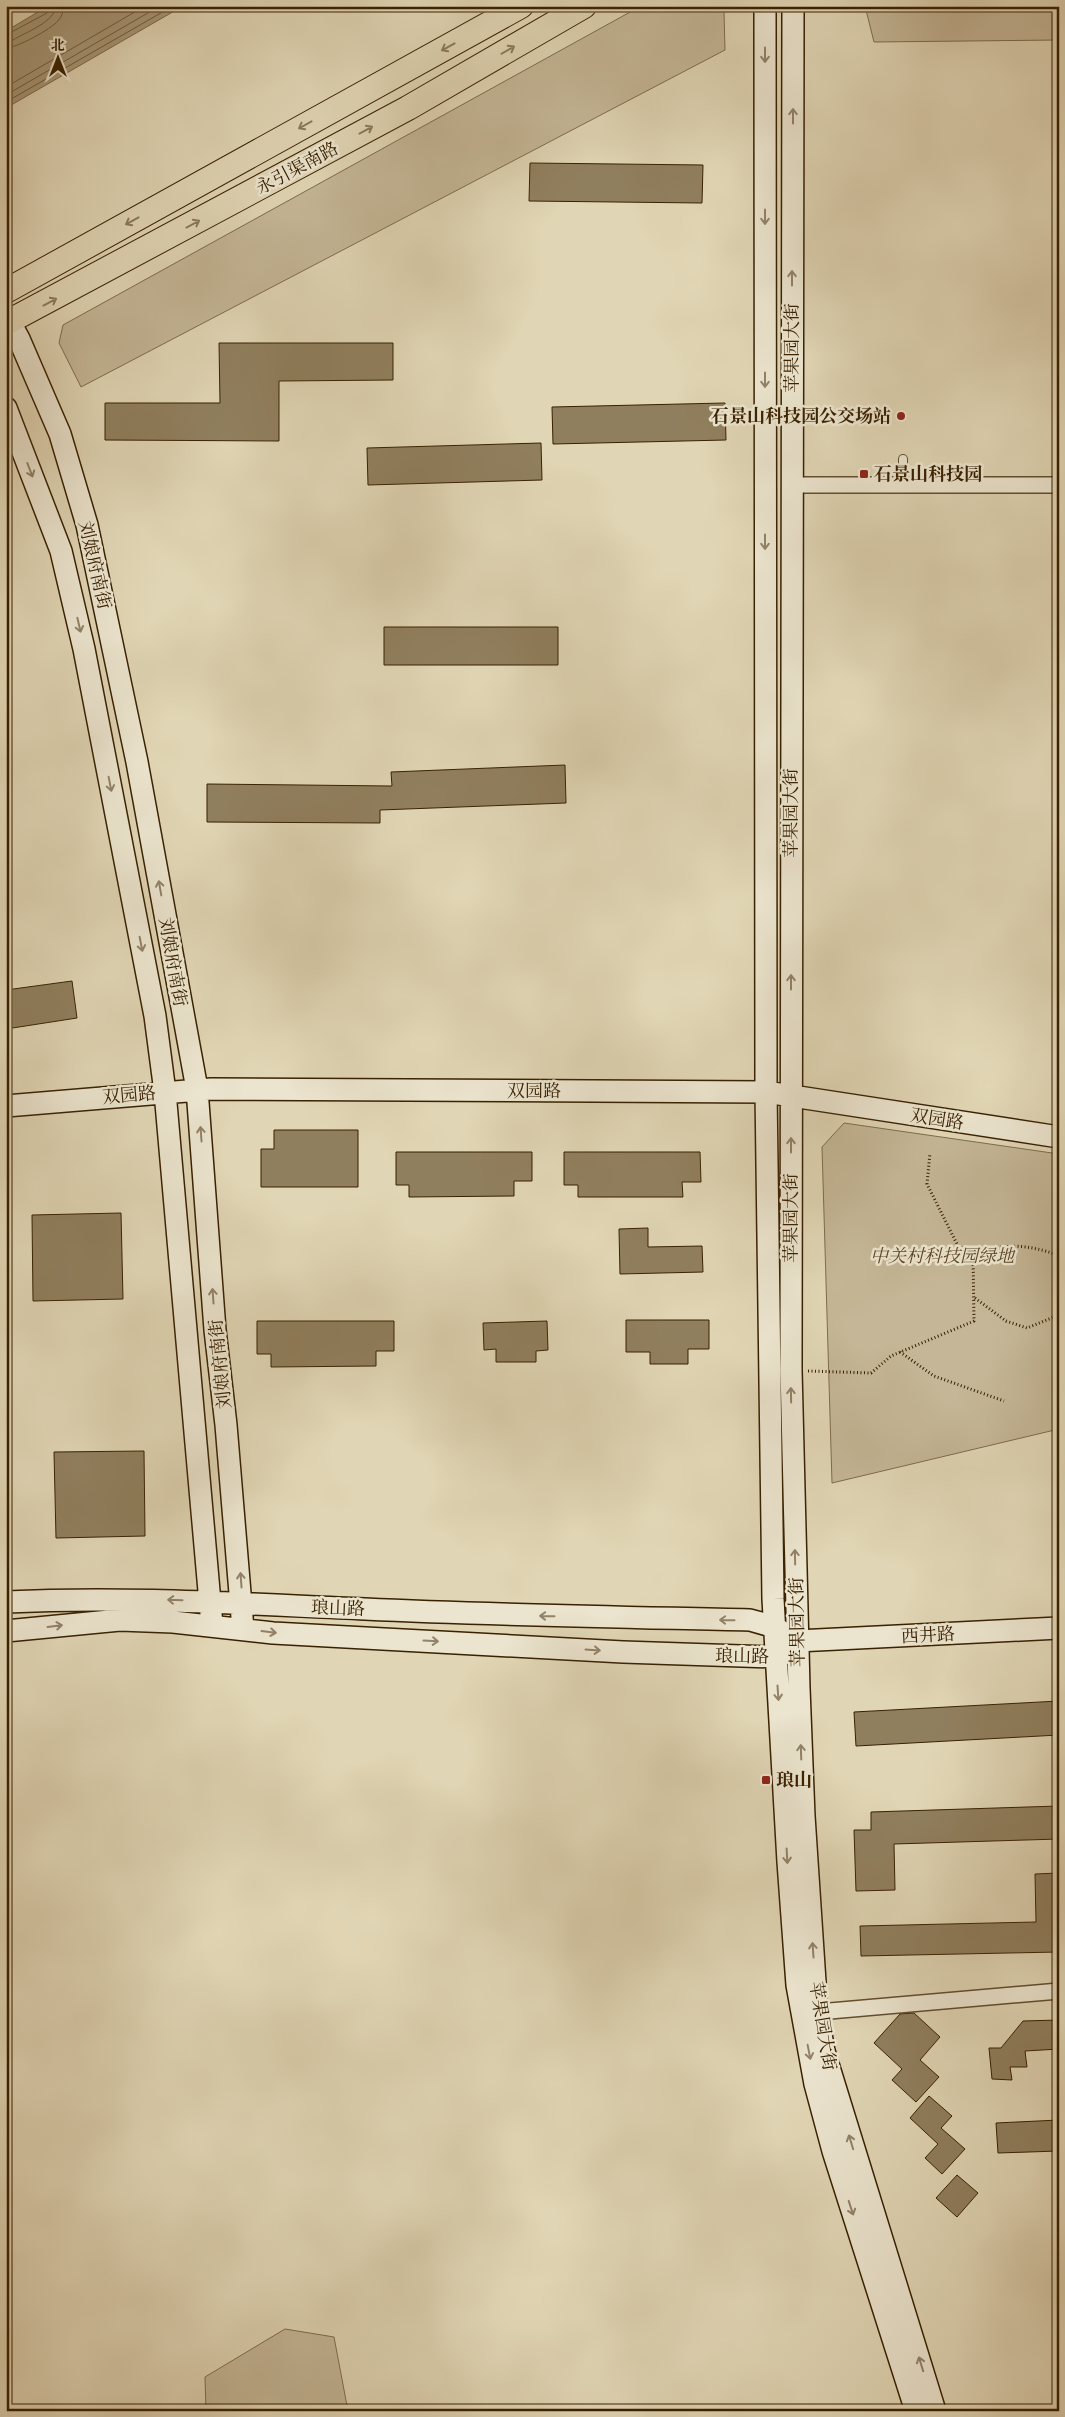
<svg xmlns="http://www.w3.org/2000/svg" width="1065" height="2417" viewBox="0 0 1065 2417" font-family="'Libre Bodoni','Noto Serif SC',serif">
	<rect width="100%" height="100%" fill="#e0d5b4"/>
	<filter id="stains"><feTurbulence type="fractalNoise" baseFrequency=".004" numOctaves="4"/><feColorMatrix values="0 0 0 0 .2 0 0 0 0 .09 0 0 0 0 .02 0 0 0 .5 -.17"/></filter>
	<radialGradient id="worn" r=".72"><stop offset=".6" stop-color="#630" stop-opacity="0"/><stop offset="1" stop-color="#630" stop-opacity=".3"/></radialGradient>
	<path fill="#c4b696" stroke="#7e6c4c" d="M641,6H720L724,12L725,50L81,387L59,343L63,325Z
		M865,6H1059V40L874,42Z
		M844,1123L1059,1154V1429L832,1483L822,1147Z
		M285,2329L334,2337L348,2411H206L205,2377Z"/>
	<path fill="#a79877" stroke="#7b6848" d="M48,6H183L6,108V31Z"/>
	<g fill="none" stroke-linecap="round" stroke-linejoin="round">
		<path stroke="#705c3c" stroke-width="1" d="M6,35L47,13L50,6
			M6,41L13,40C26,32 55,22 56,6
			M6,48C17,48 51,29 58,21C62,17 63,12 64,6
			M6,87L145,6
			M6,95L160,6
			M6,102L173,6"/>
	</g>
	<path fill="#907f5e" stroke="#392101" d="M530,163L703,165L702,203L529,201Z
		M219,343H393V380L279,381V441L105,440V403H220Z
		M725,403L726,440L553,444L552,407Z
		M541,443L542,480L368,485L367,448Z
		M384,627H558V665H384Z
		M565,765L566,803L380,810V823L207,822V784L392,786L391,772Z
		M72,981L77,1018L6,1029V990Z
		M274,1130H358V1187H261V1149H274Z
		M396,1152H532V1181H514V1196L409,1197V1185H396Z
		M564,1152H700L701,1182H682L683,1197H578V1185H564Z
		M121,1213L123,1299L33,1301L32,1215Z
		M648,1228V1247L702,1246L703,1272L620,1274L619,1229Z
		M626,1320H709V1349H688V1364H650V1352H626Z
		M257,1321H394V1351H376V1366L271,1367V1354H257Z
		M547,1321L548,1350L536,1351V1362H496V1349L484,1350L483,1323Z
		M144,1451L145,1536L56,1538L54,1452Z
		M1059,1701V1735L856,1746L854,1712Z
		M1059,1806V1839L894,1844L895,1890L856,1891L854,1830H871V1812Z
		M1059,1873V1952L861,1956L860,1926L1036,1922L1035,1874Z
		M914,2013L940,2037L920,2060L939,2077L916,2102L892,2080L902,2069L874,2043L900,2014Z
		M1059,2020V2049L1025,2051L1027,2067H1010L1012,2080L992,2079L989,2048H1001L1023,2021Z
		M929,2096L952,2116L941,2128L965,2149L942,2174L925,2158L938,2144L910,2118Z
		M1059,2120V2151L998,2153L996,2123Z
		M957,2175L978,2193L957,2217L936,2198Z"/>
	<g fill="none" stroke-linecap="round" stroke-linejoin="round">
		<g stroke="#634e2e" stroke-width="10">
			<path id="lane" d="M903,459V484"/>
		</g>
		<g stroke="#634e2e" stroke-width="18">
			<path id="street" d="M792,485H1059
				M807,2013L1059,1991"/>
		</g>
		<g stroke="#392101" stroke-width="24">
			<path id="secondary" d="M765,6L766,1092L773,1599L788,1862L797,1985L815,2084L833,2151L916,2411
				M793,6L791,1370L799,1688L804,1816L817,2012L824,2051L935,2411
				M6,315L19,339L60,434L87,525L137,762L197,1089L215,1330L226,1425L243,1629
				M6,408L61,551L84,649L155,1016L165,1092L212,1625
				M6,1106L211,1089L766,1092L1059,1137
				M6,1602C126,1596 245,1604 365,1609C493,1615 621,1617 750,1620L775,1627L785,1634
				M6,1631L120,1620L173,1622L273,1633L623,1652L775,1657L786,1649
				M797,1641L1059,1628"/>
		</g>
		<g stroke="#392101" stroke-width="26">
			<path id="primary" d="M6,291L521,6
				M6,323L408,108L584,6"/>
		</g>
		<path stroke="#392101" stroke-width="3" stroke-dasharray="1 2.5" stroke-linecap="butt" d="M973,1254C1006,1243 1026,1244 1058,1255L1059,1258
			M975,1298L1006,1321L1027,1328L1059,1315
			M900,1352L934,1376L1004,1401
			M808,1371L871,1373L891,1356L974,1321L973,1254L958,1246L927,1184L930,1153"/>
		<use href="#lane" stroke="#ebe4ce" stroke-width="8"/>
		<use href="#street" stroke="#ebe4ce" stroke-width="15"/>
		<use href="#secondary" stroke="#ebe4ce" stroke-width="21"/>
		<use href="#primary" stroke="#e0d5b4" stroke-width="24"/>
	</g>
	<defs><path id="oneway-shaft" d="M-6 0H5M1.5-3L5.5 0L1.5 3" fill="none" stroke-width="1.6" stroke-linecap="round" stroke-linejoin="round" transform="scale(1.25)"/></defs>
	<g stroke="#8c7b5a">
		<use href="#oneway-shaft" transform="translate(448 47) rotate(151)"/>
		<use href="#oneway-shaft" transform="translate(508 50) rotate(-30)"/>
		<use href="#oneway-shaft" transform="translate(305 125) rotate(151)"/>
		<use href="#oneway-shaft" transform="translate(366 130) rotate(-28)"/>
		<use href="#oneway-shaft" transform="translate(132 221) rotate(151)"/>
		<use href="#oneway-shaft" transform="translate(193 224) rotate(-28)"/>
		<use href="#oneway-shaft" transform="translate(50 302) rotate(-28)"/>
	</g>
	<g stroke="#928268">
		<use href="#oneway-shaft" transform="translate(765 55) rotate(90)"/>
		<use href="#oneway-shaft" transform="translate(793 116) rotate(-90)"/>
		<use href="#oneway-shaft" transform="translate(765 217) rotate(90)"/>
		<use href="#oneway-shaft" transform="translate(792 278) rotate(-90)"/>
		<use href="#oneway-shaft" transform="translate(765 380) rotate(90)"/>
		<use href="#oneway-shaft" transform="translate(30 470) rotate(69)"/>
		<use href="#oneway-shaft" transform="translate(765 542) rotate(90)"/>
		<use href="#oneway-shaft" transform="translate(79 625) rotate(77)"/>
		<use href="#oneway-shaft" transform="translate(110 784) rotate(79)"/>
		<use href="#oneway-shaft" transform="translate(160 888) rotate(-100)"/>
		<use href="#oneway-shaft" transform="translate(141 944) rotate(79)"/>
		<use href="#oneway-shaft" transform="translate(791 982) rotate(-90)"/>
		<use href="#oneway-shaft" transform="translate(201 1134) rotate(-94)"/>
		<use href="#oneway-shaft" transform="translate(791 1145) rotate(-90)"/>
		<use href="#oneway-shaft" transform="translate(213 1296) rotate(-94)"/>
		<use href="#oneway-shaft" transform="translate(791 1395) rotate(-91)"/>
		<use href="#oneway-shaft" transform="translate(795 1557) rotate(-91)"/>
		<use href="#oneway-shaft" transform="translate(241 1580) rotate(-94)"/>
		<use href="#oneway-shaft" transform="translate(175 1600) rotate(-178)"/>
		<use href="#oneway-shaft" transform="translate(547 1616) rotate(-179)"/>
		<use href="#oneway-shaft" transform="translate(727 1620) rotate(-179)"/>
		<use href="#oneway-shaft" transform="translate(55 1626) rotate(-7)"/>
		<use href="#oneway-shaft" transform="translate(269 1632) rotate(7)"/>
		<use href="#oneway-shaft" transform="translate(431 1641) rotate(3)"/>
		<use href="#oneway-shaft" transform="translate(593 1650) rotate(4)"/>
		<use href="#oneway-shaft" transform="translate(778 1693) rotate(86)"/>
		<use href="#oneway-shaft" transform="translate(801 1752) rotate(-92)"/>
		<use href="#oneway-shaft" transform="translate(787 1856) rotate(87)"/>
		<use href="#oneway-shaft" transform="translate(813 1950) rotate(-94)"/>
		<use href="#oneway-shaft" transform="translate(809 2052) rotate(79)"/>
		<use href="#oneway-shaft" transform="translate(851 2142) rotate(-107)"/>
		<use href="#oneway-shaft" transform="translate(851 2208) rotate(72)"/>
		<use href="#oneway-shaft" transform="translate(921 2364) rotate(-107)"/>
	</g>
	<g fill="#8f2418" stroke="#ebe4ce" stroke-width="2">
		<circle cx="901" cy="416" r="5"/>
		<rect x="859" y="469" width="10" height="10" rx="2.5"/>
		<rect x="761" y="1775" width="10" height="10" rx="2.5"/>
	</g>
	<g text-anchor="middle" stroke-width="5" stroke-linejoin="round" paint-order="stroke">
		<g font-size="18" fill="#392101" stroke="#ebe4ce">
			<text transform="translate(297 168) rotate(-28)" y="6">永引渠南路</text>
			<text transform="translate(792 348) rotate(-90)" y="6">苹果园大街</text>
			<text transform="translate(95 565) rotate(77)" y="6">刘娘府南街</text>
			<text transform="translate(791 813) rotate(-90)" y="6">苹果园大街</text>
			<text transform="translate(173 962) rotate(80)" y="6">刘娘府南街</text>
			<text x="534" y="1097">双园路</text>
			<text transform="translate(129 1095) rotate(-5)" y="6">双园路</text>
			<text transform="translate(937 1119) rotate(9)" y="6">双园路</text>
			<text transform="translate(791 1218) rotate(-90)" y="6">苹果园大街</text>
			<text transform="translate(220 1364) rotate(-96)" y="6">刘娘府南街</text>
			<text transform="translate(338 1608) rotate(2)" y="6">琅山路</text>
			<text transform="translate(797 1622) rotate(-91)" y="6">苹果园大街</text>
			<text transform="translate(928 1635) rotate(-3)" y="6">西井路</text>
			<text transform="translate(742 1656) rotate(1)" y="6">琅山路</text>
			<text transform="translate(823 2026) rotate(81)" y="6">苹果园大街</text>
		</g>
		<g font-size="18" font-weight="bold" fill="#392101" stroke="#ebe4ce" text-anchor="start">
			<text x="891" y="422" text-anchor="end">石景山科技园公交场站</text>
			<text x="874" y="480">石景山科技园</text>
			<text x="776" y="1786">琅山</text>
		</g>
		<g font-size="18" font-style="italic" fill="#5c4626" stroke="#ebe4ce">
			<text x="942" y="1262">中关村科技园绿地</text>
		</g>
	</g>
	<rect width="1065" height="2417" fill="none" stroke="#e0d5b4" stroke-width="25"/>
	<rect x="8" y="8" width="1050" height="2402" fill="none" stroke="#392101" stroke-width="2.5"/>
	<rect x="12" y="12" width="1040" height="2392" fill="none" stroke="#392101"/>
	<g transform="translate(58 58)" stroke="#ebe4ce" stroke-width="4" paint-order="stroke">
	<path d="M0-4L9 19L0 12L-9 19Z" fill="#392101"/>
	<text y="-8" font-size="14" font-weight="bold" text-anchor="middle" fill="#392101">北</text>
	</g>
	<rect width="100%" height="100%" filter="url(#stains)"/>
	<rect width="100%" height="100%" fill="url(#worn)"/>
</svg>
